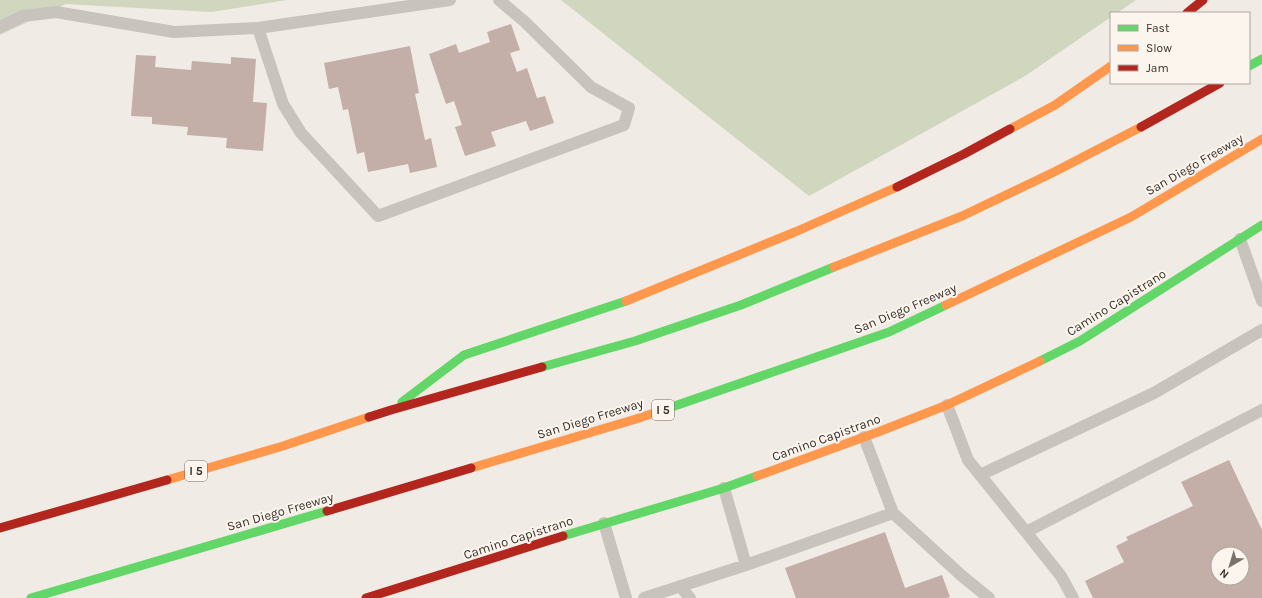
<svg xmlns="http://www.w3.org/2000/svg" width="1262" height="598" viewBox="0 0 1262 598" font-family="Karla,sans-serif">
	<rect width="100%" height="100%" fill="#f0ebe5"/>
	<path fill="#d1d6bf" d="M0,0H287L211,12L66,4L0,35Z
		M561,0H1136L1117,13H1111V17L1025,76L809,196Z"/>
	<path fill="#c3afa7" fill-rule="evenodd" d="M511,24L520,50L510,53L517,72L527,68L537,98L545,96L554,123L530,131L526,121L491,132L496,146L465,156L455,127L462,125L454,101L446,104L429,54L456,44L459,53L490,42L487,32Z
		M410,46L419,93L415,94L425,140L431,138L437,167L410,173L408,164L368,172L364,152L357,154L348,109L343,110L338,87L329,89L324,63Z
		M136,55L156,56L155,67L191,70L192,61L231,64V57L256,59L253,102L267,103L263,151L226,148L227,138L187,135L188,127L152,124V117L131,116Z
		M1229,460L1262,530V598H1093L1085,581L1124,562L1116,546L1128,540L1126,537L1193,506L1181,482ZM1218,554H1242V578H1218Z
		M885,532L905,588L942,575L950,597L947,598H796L785,568Z"/>
	<g fill="none" stroke-linecap="round" stroke-linejoin="round">
		<path stroke="#c9c3be" stroke-width="12" d="M0,27L23,16L56,12L174,32L258,28L450,0
			M258,28L283,104L301,133L378,216L624,125L629,108L591,87L525,22L499,0
			M1240,239L1262,301
			M947,405L968,460L1026,532L1262,410
			M980,475L1154,393L1262,330
			M724,488L746,565
			M893,513L962,576L989,598
			M604,523L626,598
			M1026,532L1061,576L1073,598
			M680,586L690,598
			M644,598L746,565L893,513L864,437"/>
		<path stroke="#63d668" stroke-width="9" d="M1249,66L1262,59
			M1040,361L1080,341L1262,225
			M542,367L635,341L741,305L834,267
			M402,402L464,355L626,301
			M660,411L889,332L946,305
			M563,536L724,488L757,476
			M31,598L327,511"/>
		<path stroke="#ff974d" stroke-width="9" d="M1010,129L1055,105L1111,66
			M834,267L962,216L1056,171L1141,127
			M626,301L795,232L897,187
			M946,305L1131,217L1262,139
			M471,468L636,419L660,411
			M757,476L878,432L947,405L1040,361
			M167,480L283,446L369,417"/>
		<path stroke="#b3261e" stroke-width="9" d="M1187,13L1203,0
			M1141,127L1220,83
			M897,187L964,154L1010,129
			M369,417L391,410L542,367
			M327,511L471,468
			M0,528L167,480
			M366,598L563,536"/>
	</g>
	<g text-anchor="middle" stroke-width="4" stroke-linejoin="round" paint-order="stroke">
		<g fill="#fbf5ee" stroke="#756b66" stroke-width="1">
			<rect x="652" y="400" width="22" height="20" rx="3"/>
			<rect x="185" y="461" width="22" height="20" rx="3"/>
		</g>
		<g font-size="12" font-weight="bold" fill="#3b302b">
			<text x="663" y="414">I 5</text>
			<text x="196" y="475">I 5</text>
		</g>
		<g font-size="13" fill="#3b302b" stroke="#fbf5ee">
			<text transform="translate(1194 164) rotate(-30)" y="5">San Diego Freeway</text>
			<text transform="translate(1116 302) rotate(-32)" y="5">Camino Capistrano</text>
			<text transform="translate(905 308) rotate(-23)" y="5">San Diego Freeway</text>
			<text transform="translate(590 418) rotate(-17)" y="5">San Diego Freeway</text>
			<text transform="translate(826 437) rotate(-20)" y="5">Camino Capistrano</text>
			<text transform="translate(280 511) rotate(-16)" y="5">San Diego Freeway</text>
			<text transform="translate(518 537) rotate(-18)" y="5">Camino Capistrano</text>
		</g>
	</g>
	<rect x="1110" y="12" width="140" height="72" fill="#fbf5ee" stroke="#aea6a0"/>
	<rect x="1118" y="25" width="20" height="6" fill="#63d668" stroke="#aea6a0"/>
	<text x="1146" y="32" font-size="12" fill="#3b302b">Fast</text>
	<rect x="1118" y="45" width="20" height="6" fill="#ff974d" stroke="#aea6a0"/>
	<text x="1146" y="52" font-size="12" fill="#3b302b">Slow</text>
	<rect x="1118" y="65" width="20" height="6" fill="#b3261e" stroke="#aea6a0"/>
	<text x="1146" y="72" font-size="12" fill="#3b302b">Jam</text>
	<g transform="translate(1230 566) rotate(218)"><circle r="19" fill="#fbf5ee" stroke="#aea6a0"/>
	<path d="M0-3L7 15L0 10L-7 15Z" fill="#7a716c"/>
	<text y="-6" font-size="11" font-weight="bold" text-anchor="middle" fill="#3b302b">N</text>
	</g>
</svg>
